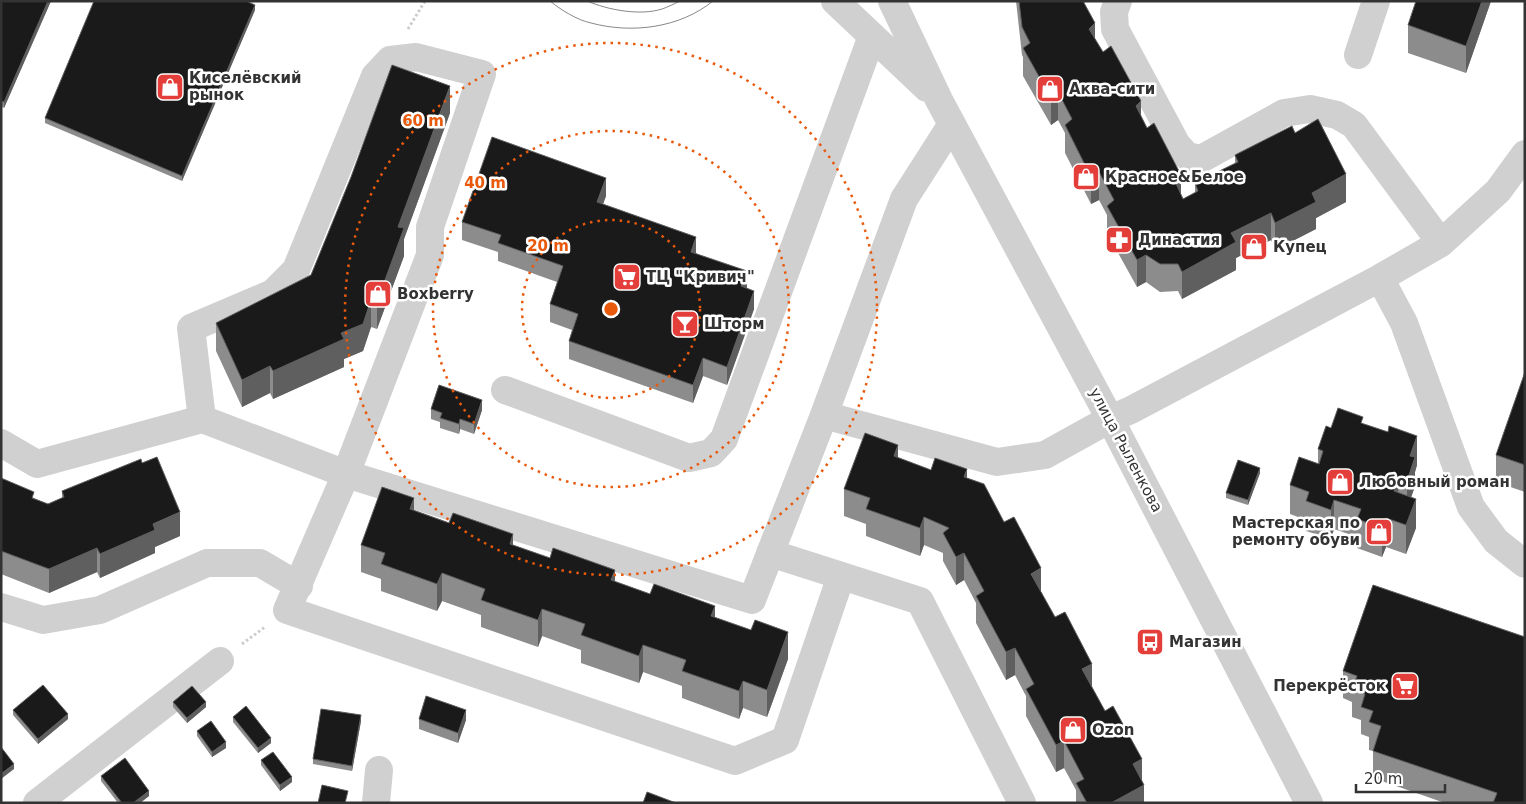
<svg xmlns="http://www.w3.org/2000/svg" width="1526" height="804" viewBox="0 0 1526 804" font-family="'DejaVu Sans',sans-serif">
	<rect width="100%" height="100%" fill="#fff"/>
	<g fill="none" stroke-linecap="round" stroke-linejoin="round">
		<path stroke="#cdcdcd" stroke-width="3" stroke-dasharray="2.5 2.5" stroke-linecap="butt" d="M408,29L425,1
			M242,644L265,627"/>
		<path stroke="#d0d0d0" stroke-width="28" d="M835,1L927,88
			M892,1L939,100L1110,419L1309,803
			M1118,1L1114,12L1115,29L1177,145L1187,156L1201,159L1284,113L1310,109L1337,115L1354,125L1441,243
			M1358,55L1376,1
			M1380,278L1404,323L1471,507L1496,541L1525,564
			M505,390L689,458L711,453L724,439L872,36
			M824,415L997,462L1045,455L1110,419L1131,410L1380,278L1441,243L1498,191L1525,154
			M202,419L191,328L273,293L296,270L375,76L390,60L416,57L482,74L430,227V255L346,474L287,610L735,761L785,740L841,576
			M1,443L37,464L202,419L346,474L752,600L824,415L904,199L952,124
			M770,553L920,601L1022,803
			M1,607L43,620L100,610L207,563H260L299,586
			M37,803L220,661
			M376,803L379,770"/>
		<path stroke="#888" stroke-width="1" d="M550,1C561,10 577,20 591,23C632,34 680,28 713,1
			M587,1C608,10 640,16 662,9C668,7 674,4 680,1"/>
	</g>
	<path fill="#8c8c8c" d="M1,1H51L4,108L1,106Z
		M1016,1H1085L1084,4L1095,39L1141,118L1183,199L1195,193V183L1235,163V155L1295,133L1346,202L1316,218V229L1275,250L1271,240L1236,258V270L1182,299L1178,291L1160,292L1146,282L1137,287L1107,233V215L1099,200L1091,204L1065,153V133L1058,120L1051,125L1023,76V57L1022,55Z
		M1491,1L1466,73L1408,53V25Z
		M255,10L182,181L45,123V118Z
		M450,113L404,239V256L377,329L371,327L363,351L344,359V367L273,399L270,393L242,407L216,351V323L311,275Z
		M606,196L603,204L696,253L747,288L754,309L727,385L703,376L693,403L569,359V341L572,330L550,322V304L557,282L498,261V252L462,240V222Z
		M1525,372V492L1496,482V455Z
		M431,409L482,410L474,434L460,429L459,434L440,428V422L431,419Z
		M1363,424L1417,465L1415,472V486L1411,497L1416,528L1406,554L1386,547L1382,557L1357,548V537L1334,529L1331,539L1306,531V520L1290,514V485L1318,464V449L1331,428Z
		M898,458L931,470L967,478L1041,592L1142,780L1144,803H1076V790L1064,768L1056,772L1026,716V696L1015,675L1006,680L976,623V603L964,580L956,585L943,561V553L924,545L920,556L866,536V524L844,516V489Z
		M1260,473L1248,505L1226,498V493Z
		M1,478L34,498L48,504L62,498V491L180,536L155,547V553L100,578L97,572L49,593L1,574Z
		M414,510L715,618L788,659L767,717L743,708L739,719L682,698V686L643,672L639,683L581,663V650L542,636L538,647L481,627V615L442,601L437,611L381,591V579L361,572V545Z
		M1373,585L1525,803H1445L1373,778V751L1369,750V737L1361,734V720L1352,717V702L1343,698V671Z
		M173,702L206,707L187,723L173,707Z
		M13,710L68,719L38,744L13,715Z
		M233,717L271,743L258,753L233,722Z
		M419,719L466,720L458,743L419,729Z
		M361,721L352,771L313,764V759Z
		M197,731L226,748L212,757L197,736Z
		M261,760L292,782L280,791L261,765Z
		M101,776L149,796L140,803H118L101,781Z"/>
	<path fill="#5f5f5f" d="M48,1H51L4,108V102Z
		M1482,1H1491L1466,73V46Z
		M255,5V10L182,181V176Z
		M1095,23V51L1089,29Z
		M450,86V113L404,239V256L377,329V302L398,227Z
		M1058,92V120L1051,125V98Z
		M1141,101V128L1136,106Z
		M1099,172V200L1091,204V177Z
		M1346,174V202L1316,218V229L1275,250V223L1312,193Z
		M1181,175V202L1174,179Z
		M606,178V196L597,220V202Z
		M1271,213V240L1236,258V270L1182,299V272L1231,233Z
		M696,237V255L691,252Z
		M1146,255V282L1137,287V260Z
		M747,271V289L741,286Z
		M754,291V309L727,385V367Z
		M371,300V327L363,351L344,359V367L273,399V371L341,333Z
		M703,358V376L693,403V385Z
		M270,366V393L242,407V380Z
		M482,400V410L474,434V424Z
		M460,419V429L459,434V424Z
		M1417,436V465L1415,472V486L1407,510V481L1410,456Z
		M898,445V472L894,456Z
		M1260,468V473L1248,505V500Z
		M967,469V497L964,477Z
		M1398,478V507L1394,491Z
		M414,498V526L410,509Z
		M1416,499V528L1406,554V525Z
		M1334,500V529L1331,539V510Z
		M180,512V536L155,547V553L100,578V554L153,524Z
		M924,517V545L920,556V528Z
		M1386,518V547L1382,557V528Z
		M513,534V561L510,544Z
		M97,548V572L49,593V569Z
		M964,553V580L956,585V557Z
		M1041,568V596L1031,574Z
		M615,570V597L611,580Z
		M442,573V601L437,611V584Z
		M715,606V633L711,616Z
		M542,609V636L538,647V620Z
		M788,632V659L767,717V690Z
		M643,645V672L639,683V656Z
		M1015,648V675L1006,680V652Z
		M1092,664V691L1082,669Z
		M743,681V708L739,719V691Z
		M206,702V707L187,723V718Z
		M466,710V720L458,743V733Z
		M68,714V719L38,744V739Z
		M361,715V721L352,771V766Z
		M271,738V743L258,753V748Z
		M1064,741V768L1056,772V745Z
		M226,742V748L212,757V752Z
		M1142,759V786L1133,764Z
		M14,764V769L1,779V774Z
		M292,777V782L280,791V785Z
		M1144,785V803H1111Z
		M149,791V796L140,803H133Z"/>
	<path fill="#1a1a1a" stroke="#5f5f5f" d="M1,1H48L4,102L1,101Z
		M94,1H246L255,5L182,176L45,118Z
		M1019,1H1083L1095,23L1089,29L1103,52L1111,46L1141,101L1136,106L1147,128L1154,123L1181,175L1174,179L1183,199L1198,191L1195,183L1238,162L1235,155L1292,126L1295,133L1318,119L1346,174L1312,193L1316,202L1275,223L1271,213L1231,233L1236,242L1182,272L1178,264H1160L1146,255L1137,260L1107,206L1114,200L1099,172L1091,177L1065,125L1072,119L1058,92L1051,98L1023,48L1030,43L1022,27Z
		M1416,1H1482L1466,46L1408,25Z
		M392,65L450,86L398,227L404,228L377,302L371,300L363,324L341,333L344,339L273,371L270,366L242,380L216,323L311,275L351,177Z
		M492,137L606,178L597,202L696,237L691,252L747,271L741,286L754,291L727,367L703,358L693,385L569,341L578,314L550,304L563,266L498,243L501,235L462,222Z
		M1525,372V465L1496,455Z
		M439,385L482,400L474,424L460,419L459,424L440,418L442,413L431,409Z
		M1338,408L1363,417L1361,423L1388,432L1389,426L1417,436L1410,456L1415,457L1407,481L1398,478L1394,491L1416,499L1406,525L1386,518L1382,528L1357,519L1361,509L1334,500L1331,510L1306,501L1309,492L1290,485L1299,457L1319,464L1323,451L1318,449L1326,426L1331,428Z
		M865,433L898,445L894,456L931,470L935,458L967,469L964,477L984,484L1004,522L1014,517L1041,568L1031,574L1055,617L1065,612L1092,664L1082,669L1105,711L1113,706L1142,759L1133,764L1144,785L1111,803H1087L1076,783L1084,779L1064,741L1056,745L1026,689L1034,684L1015,648L1006,652L976,596L984,591L964,553L956,557L943,533L949,528L924,517L920,528L866,509L870,498L844,489Z
		M157,457L180,512L153,524L155,530L100,554L97,548L49,569L1,551V478L34,492L32,498L48,504L64,497L62,491L141,459L142,463Z
		M1238,460L1260,468L1248,500L1226,493Z
		M382,487L414,498L410,509L449,523L453,513L513,534L510,544L550,558L553,548L615,570L611,580L650,594L654,584L715,606L711,616L751,630L755,620L788,632L767,690L743,681L739,691L682,671L686,660L643,645L639,656L581,635L585,624L542,609L538,620L481,600L485,589L442,573L437,584L381,564L385,553L361,545Z
		M1373,585L1525,637V803H1493L1497,793L1373,751L1381,726L1369,722L1373,711L1361,707L1365,694L1352,689L1357,676L1343,671Z
		M43,685L68,714L38,739L13,710Z
		M192,686L206,702L187,718L173,702Z
		M426,696L466,710L458,733L419,719Z
		M246,706L271,738L258,748L233,717Z
		M321,709L361,715L352,766L313,759Z
		M211,721L226,742L212,752L197,731Z
		M1,747L14,764L1,774Z
		M273,752L292,777L280,785L261,760Z
		M125,758L149,791L133,803H122L101,776Z
		M322,785L348,791L345,803H318Z
		M647,792L676,803H643Z"/>
	<g fill="none" stroke="#e8590c" stroke-width="2.5" stroke-dasharray="2.5 5">
		<circle cx="611" cy="309" r="89"/>
		<circle cx="611" cy="309" r="178"/>
		<circle cx="611" cy="309" r="266"/>
	</g>
	<defs>
		<g id="shop-square" transform="scale(1.4375)"><rect x="-9" y="-9" width="18" height="18" rx="4" fill="#e43e3a" stroke="#fff"/><path d="M-5-2.5h2.3a2.7 3.5 0 0 1 5.4 0H5L5.5 6h-11ZM-1.5-2.5h3a1.5 2.3 0 0 0-3 0Z" fill="#fff"/></g>
		<g id="pharmacy-square" transform="scale(1.4375)"><rect x="-9" y="-9" width="18" height="18" rx="4" fill="#e43e3a" stroke="#fff"/><path d="M-2-6h4v4h4v4h-4v4h-4v-4h-4v-4h4Z" fill="#fff"/></g>
		<g id="supermarket-square" transform="scale(1.4375)"><rect x="-9" y="-9" width="18" height="18" rx="4" fill="#e43e3a" stroke="#fff"/><path d="M-6-5.5h2.5l.6 2H6L4.5 2H-2.5L-4.4-4H-6ZM-1.5 3.2a1.3 1.3 0 1 0 .1 0ZM3 3.2a1.3 1.3 0 1 0 .1 0Z" fill="#fff"/></g>
		<g id="bar-square" transform="scale(1.4375)"><rect x="-9" y="-9" width="18" height="18" rx="4" fill="#e43e3a" stroke="#fff"/><path d="M-6-5H6L.8 .8V4.5H3.5V6h-7V4.5H-.8V.8Z" fill="#fff"/></g>
		<g id="bus-square" transform="scale(1.4375)"><rect x="-9" y="-9" width="18" height="18" rx="4" fill="#e43e3a" stroke="#fff"/><path d="M-5-6H5V4H4V6H2V4H-2V6H-4V4H-5ZM-3.5-4V0h7V-4ZM-3.5 1.2v1.5H-2V1.2ZM2 1.2v1.5H3.5V1.2Z" fill="#fff"/></g>
	</defs>
	<g fill-rule="evenodd">
		<use href="#shop-square" x="170" y="87"/>
		<use href="#shop-square" x="1050" y="89"/>
		<use href="#shop-square" x="1086" y="177"/>
		<use href="#pharmacy-square" x="1119" y="240"/>
		<use href="#shop-square" x="1254" y="247"/>
		<use href="#supermarket-square" x="627" y="277"/>
		<use href="#shop-square" x="378" y="294"/>
		<use href="#bar-square" x="685" y="324"/>
		<use href="#shop-square" x="1340" y="482"/>
		<use href="#shop-square" x="1379" y="532"/>
		<use href="#bus-square" x="1150" y="642"/>
		<use href="#supermarket-square" x="1405" y="686"/>
		<use href="#shop-square" x="1073" y="730"/>
	</g>
	<g text-anchor="middle" stroke-width="5" stroke-linejoin="round" paint-order="stroke">
		<g font-size="15" font-weight="bold" fill="#333" stroke="#fff" text-anchor="start">
			<text x="189" y="83">Киселёвский<tspan x="189" dy="17">рынок</tspan></text>
			<text x="1069" y="94">Аква-сити</text>
			<text x="1105" y="182">Красное&amp;Белое</text>
			<text x="1138" y="245">Династия</text>
			<text x="1273" y="252">Купец</text>
			<text x="646" y="282">ТЦ "Кривич"</text>
			<text x="397" y="299">Boxberry</text>
			<text x="704" y="329">Шторм</text>
			<text x="1359" y="487">Любовный роман</text>
			<text x="1360" y="528" text-anchor="end">Мастерская по<tspan x="1360" dy="17">ремонту обуви</tspan></text>
			<text x="1169" y="647">Магазин</text>
			<text x="1386" y="691" text-anchor="end">Перекрёсток</text>
			<text x="1092" y="735">Ozon</text>
		</g>
		<g font-size="15" fill="#333" stroke="#fff">
			<text transform="translate(1126 450) rotate(62)" y="5">улица Рыленкова</text>
		</g>
	</g>
	<circle cx="611" cy="309" r="8" fill="#e8590c" stroke="#fff" stroke-width="2.5"/>
	<g font-size="15" text-anchor="middle" font-weight="bold" fill="#e8590c" stroke="#fff" stroke-width="5" stroke-linejoin="round" paint-order="stroke">
		<text x="423" y="126">60 m</text>
		<text x="485" y="188">40 m</text>
		<text x="548" y="251">20 m</text>
	</g>
	<rect width="1526" height="804" fill="none" stroke="#333333" stroke-width="5"/>
	<path d="M1356 784v8h89v-8" fill="none" stroke="#333333" stroke-width="2.5"/>
	<text x="1364" y="784" font-size="15" fill="#333333" stroke="#ffffff" stroke-width="4" paint-order="stroke">20 m</text>
</svg>
